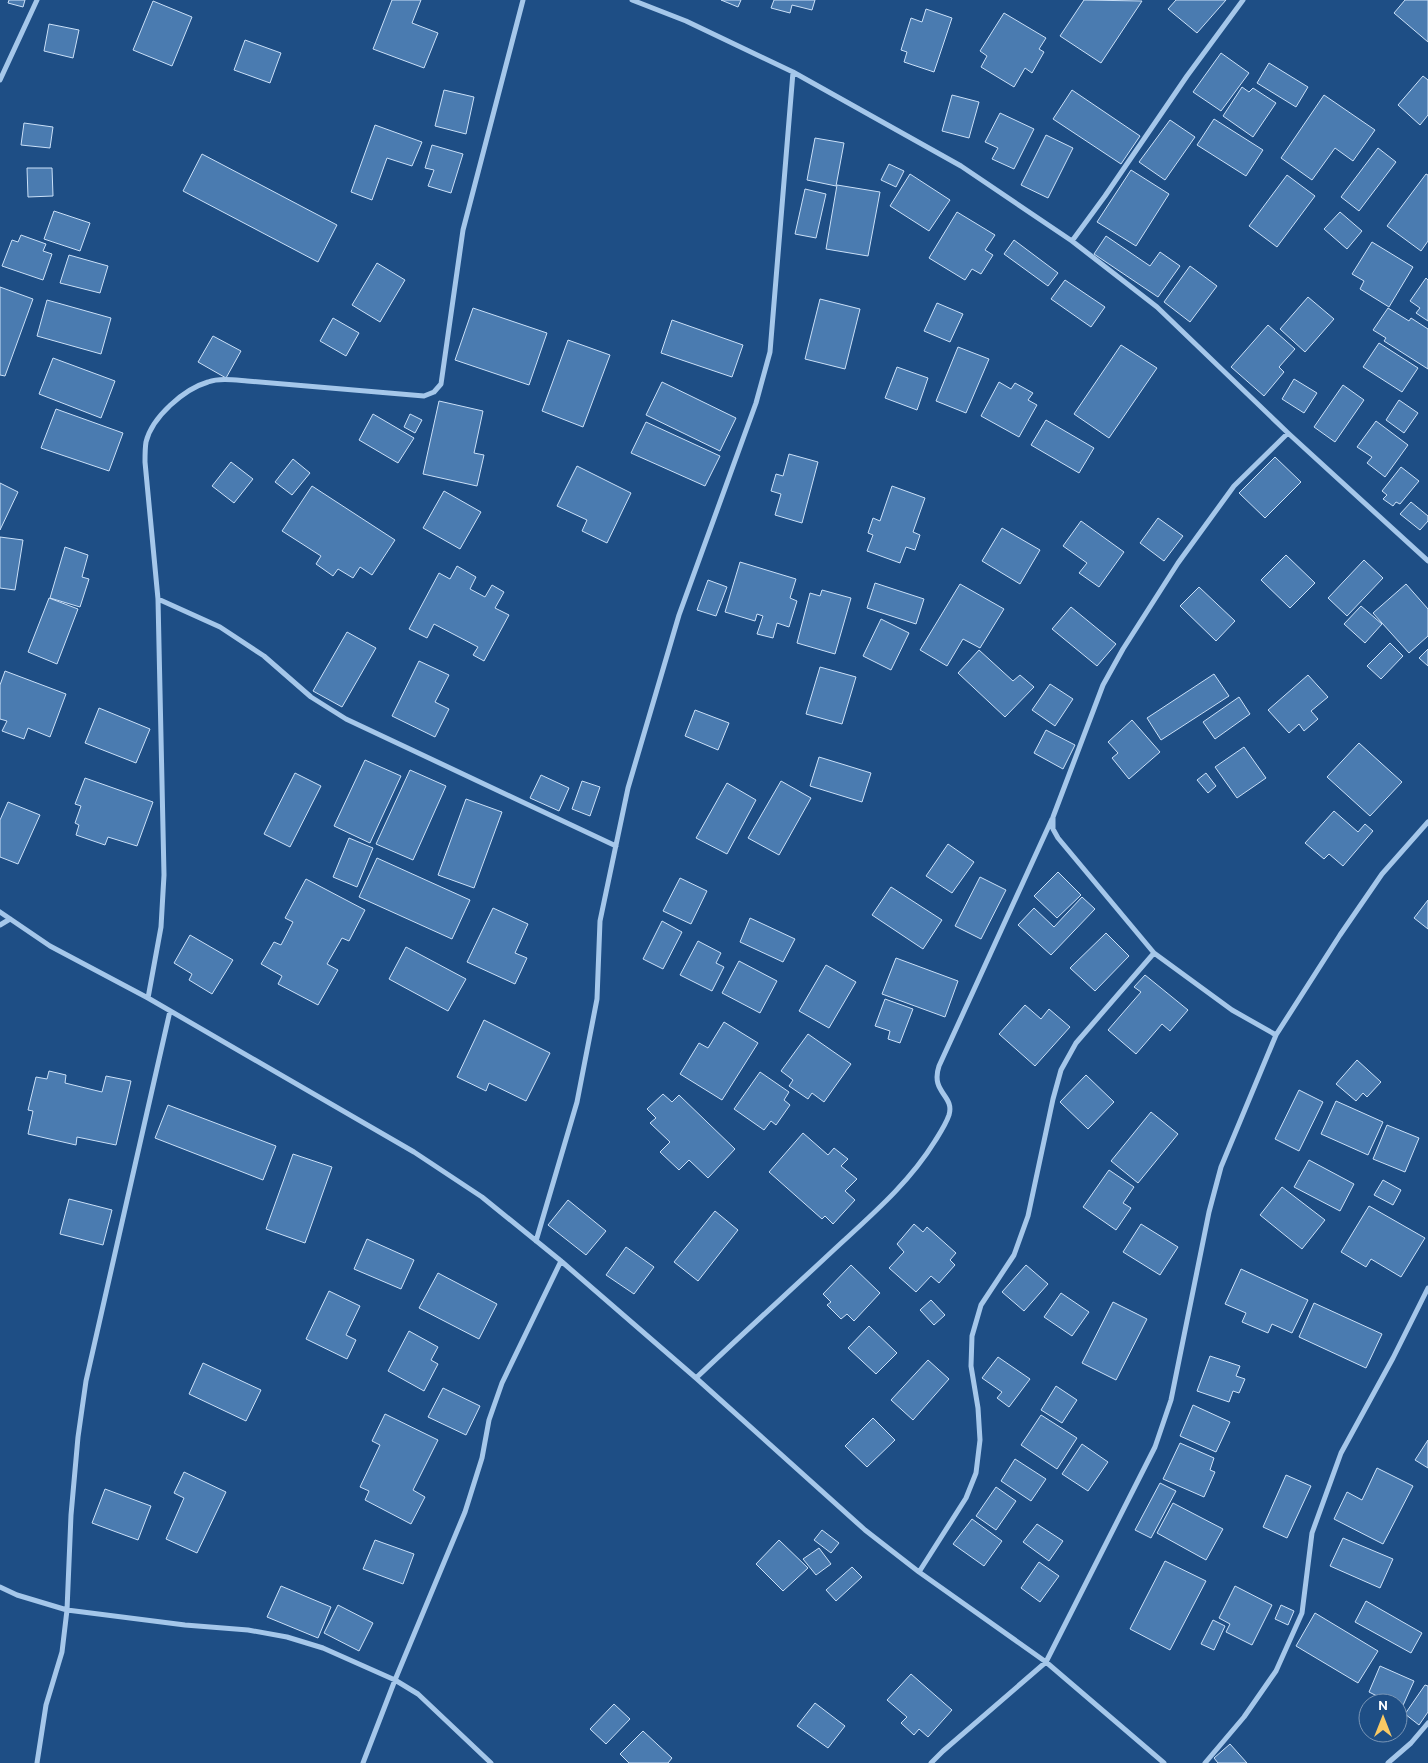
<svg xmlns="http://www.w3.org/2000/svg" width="1428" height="1763" viewBox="0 0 1428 1763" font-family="Overpass,sans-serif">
	<rect width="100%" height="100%" fill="#1e4e85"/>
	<path fill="#4a7bb0" stroke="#cae0f8" d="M9,0H25L23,7L8,3Z
		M392,0H421L412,23L438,33L424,68L373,49Z
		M721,0H741L738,7Z
		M774,0H815L812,10L792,5L790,13L771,8Z
		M1084,0L1142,1L1101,63L1060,36Z
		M1176,0H1226L1197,33L1168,9Z
		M1405,0H1428V42L1394,13Z
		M153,1L192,17L172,66L133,50Z
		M926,9L952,18L934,72L904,62L907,52L901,50L911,18L922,22Z
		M1004,13L1046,38L1039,49L1044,52L1032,73L1025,68L1014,87L981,67L987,56L980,51Z
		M49,24L79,30L73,58L44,51Z
		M245,40L281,53L270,83L234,70Z
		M1221,53L1249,73L1221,111L1193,92Z
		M1269,63L1308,87L1296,107L1257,83Z
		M1423,76L1428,80V115L1420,125L1398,105Z
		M1242,87L1249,92L1253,88L1276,103L1253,137L1223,116Z
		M444,90L474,97L466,134L435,126Z
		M1072,90L1140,136L1121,164L1053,119Z
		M952,95L979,102L969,138L942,131Z
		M1324,95L1375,130L1353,161L1335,148L1312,180L1281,158Z
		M1000,113L1034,129L1014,169L992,159L998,148L985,142Z
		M1214,119L1263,150L1246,176L1197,145Z
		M1170,120L1195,137L1165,180L1139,162Z
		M24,123L53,127L50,148L21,145Z
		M375,125L422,142L412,166L387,158L372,200L351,192Z
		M1046,135L1073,148L1048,198L1021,185Z
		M815,138L844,143L836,186L807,180Z
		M432,145L463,154L451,193L428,186L434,170L425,168Z
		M1378,148L1396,162L1359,211L1341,197Z
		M202,154L337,225L318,262L183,191Z
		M889,164L904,171L896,187L881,180Z
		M27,168H52L53,196L28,197Z
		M1131,170L1169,194L1136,246L1097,222Z
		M910,174L950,200L929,231L890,206Z
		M1426,174L1428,175V241L1421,251L1387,226Z
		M1287,175L1315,196L1277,247L1249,226Z
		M837,185L880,192L868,256L826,249Z
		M805,189L826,194L816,238L795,234Z
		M54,211L90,223L80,251L44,239Z
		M957,212L995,235L985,250L993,255L981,274L972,269L965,280L929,258Z
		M1340,212L1362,231L1347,249L1324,229Z
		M21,235L46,244L43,251L52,254L43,280L2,266L12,240L18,242Z
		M1106,236L1150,266L1160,252L1180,266L1158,297L1094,254Z
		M1014,240L1058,273L1048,286L1004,254Z
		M1372,242L1413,267L1389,307L1360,289L1364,281L1352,274Z
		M69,255L108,266L100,293L60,283Z
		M377,263L405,280L380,322L352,305Z
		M1190,266L1217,286L1190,322L1164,302Z
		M1426,278L1428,280V321L1416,313L1420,308L1410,301Z
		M1065,280L1105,307L1091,327L1051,299Z
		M0,287L33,299L5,376L0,375Z
		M1308,297L1334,319L1305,352L1280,329Z
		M820,299L860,309L845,369L805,359Z
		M47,300L111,318L101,354L37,336Z
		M937,303L963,314L950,342L924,331Z
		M473,308L547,333L529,385L455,360Z
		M1388,308L1409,321L1411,318L1428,329V369L1384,341L1386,338L1373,330Z
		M333,318L359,333L346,356L320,341Z
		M672,320L743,345L732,377L661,353Z
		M1268,325L1295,349L1279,367L1284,372L1264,396L1231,367Z
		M213,336L241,351L226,378L198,362Z
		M568,340L610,355L583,427L542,411Z
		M1379,343L1418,368L1402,392L1363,367Z
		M1121,345L1157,368L1109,438L1074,414Z
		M958,347L989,359L966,413L936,401Z
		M53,358L115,381L101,418L39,394Z
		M897,367L928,378L917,410L885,398Z
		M1294,379L1317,393L1304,413L1282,399Z
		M662,382L736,418L720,451L646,415Z
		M999,382L1011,389L1015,383L1033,393L1028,400L1037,405L1019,437L981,416Z
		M1343,385L1364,400L1335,442L1314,427Z
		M1399,400L1418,413L1404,433L1386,420Z
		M439,401L483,411L474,453L484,455L477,486L423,474Z
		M56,409L123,433L109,471L41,448Z
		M373,414L414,438L398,463L359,440Z
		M410,414L422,420L415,433L404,427Z
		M1046,420L1094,448L1079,473L1031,445Z
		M1376,421L1408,445L1385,477L1367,463L1372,457L1357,447Z
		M646,422L720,456L705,486L631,453Z
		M789,454L818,462L802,523L775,515L781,494L771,491L776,474L783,476Z
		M1275,457L1301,482L1265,518L1239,493Z
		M293,459L310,473L292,495L275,482Z
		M231,462L253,479L234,503L212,486Z
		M577,466L631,493L607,543L582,531L587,520L557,506Z
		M1401,467L1419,481L1400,504L1396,502L1393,506L1383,499L1387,495L1382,491Z
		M0,483L18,492L0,530Z
		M312,486L395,540L372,575L360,567L353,578L338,569L333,576L316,564L321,556L282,531Z
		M892,486L925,498L913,532L920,535L915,550L906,547L900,563L867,551L873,535L868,533L873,518L880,521Z
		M444,491L481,512L460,549L423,528Z
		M1411,502L1428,516V521L1420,530L1400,514Z
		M1158,518L1183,536L1164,561L1140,543Z
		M1081,521L1124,552L1099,587L1079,573L1087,563L1063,546Z
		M1002,528L1040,550L1020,584L982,561Z
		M0,537L23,540L15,590L0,588Z
		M65,547L88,555L82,577L89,579L80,607L50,598Z
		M1286,555L1315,583L1290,608L1261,580Z
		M1364,560L1383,578L1347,616L1328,598Z
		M740,562L796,579L790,598L797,601L789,627L777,623L773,638L757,634L763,616L757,614L755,621L725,612Z
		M457,566L476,577L470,589L485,597L492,585L504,592L495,608L509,615L484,661L473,655L478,647L434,624L427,638L409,629L439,573L450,579Z
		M708,580L727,587L716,616L697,610Z
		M875,583L924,599L916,624L867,608Z
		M960,584L1004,609L980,648L963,639L947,666L920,650Z
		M1406,584L1428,609V636L1409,653L1373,613Z
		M1199,587L1235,621L1216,641L1180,606Z
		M822,590L851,598L835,654L797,643L810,593L820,596Z
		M49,598L78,609L57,664L28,652Z
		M1361,606L1382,624L1365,643L1344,624Z
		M1071,607L1116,644L1097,666L1052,629Z
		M881,619L909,633L891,670L863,656Z
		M347,632L376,648L342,707L313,691Z
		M1390,643L1403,656L1381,679L1367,666Z
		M1428,649V666L1419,658Z
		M979,650L1013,681L1020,675L1034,687L1005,717L958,673Z
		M419,661L449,675L435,702L449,709L435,737L392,716Z
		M820,667L856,677L842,724L806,714Z
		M5,671L66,694L50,737L28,728L24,739L2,731L7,721L0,719V685Z
		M1214,674L1229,696L1161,740L1147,718Z
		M1308,675L1328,697L1311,711L1318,719L1304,731L1299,724L1289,733L1268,710Z
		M1050,684L1073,699L1055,726L1032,710Z
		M1239,697L1250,714L1215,739L1203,722Z
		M99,708L150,729L136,763L85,743Z
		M695,710L729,723L718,750L685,736Z
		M1132,720L1160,752L1129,779L1112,758L1118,753L1108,742Z
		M1046,730L1075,745L1063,769L1034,753Z
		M1359,743L1402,782L1370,816L1327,777Z
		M1244,747L1266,778L1237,798L1215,767Z
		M819,757L871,773L862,802L810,786Z
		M365,760L401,776L370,843L334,826Z
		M410,770L446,786L413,860L376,844Z
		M295,773L321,786L290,847L264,834Z
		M1206,773L1216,786L1208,793L1197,780Z
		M541,775L569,788L559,811L530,798Z
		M85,778L153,802L137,846L108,837L105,845L76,835L79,825L75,823L81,806L75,804Z
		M582,781L600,787L590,816L572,809Z
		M781,781L811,798L779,855L748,838Z
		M727,783L756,800L727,854L696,838Z
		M466,799L502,812L474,888L438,875Z
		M8,802L40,815L18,864L0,857V820Z
		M1334,811L1358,832L1365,824L1373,831L1343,866L1329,854L1324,859L1305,843Z
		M349,838L373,848L357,887L333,877Z
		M948,844L974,862L952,893L926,876Z
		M377,858L470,900L452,939L359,897Z
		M1058,872L1081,895L1057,918L1034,896Z
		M980,877L1006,890L981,939L955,926Z
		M680,878L707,891L691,924L663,911Z
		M306,879L365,910L349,941L342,938L327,964L338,970L318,1005L278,984L282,976L261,964L274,942L281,945L293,922L285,918Z
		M891,887L942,920L923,949L872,915Z
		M1082,897L1095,909L1051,955L1018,925L1034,908L1054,927Z
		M1428,900V929L1414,918Z
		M493,908L528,924L515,953L527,958L515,984L467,962Z
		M750,918L795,939L783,962L740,942Z
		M662,921L682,932L663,969L643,959Z
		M1106,933L1129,956L1095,991L1070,968Z
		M190,935L233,960L212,994L189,980L192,974L174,963Z
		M698,941L721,953L716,963L724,967L712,991L680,975Z
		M406,947L466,979L448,1011L389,979Z
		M896,958L958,981L945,1017L882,994Z
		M739,961L777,981L760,1013L722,993Z
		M826,965L856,982L829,1028L799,1011Z
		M1145,975L1188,1010L1170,1031L1162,1024L1136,1054L1108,1030L1141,992L1134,987Z
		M885,999L913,1009L900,1043L888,1039L890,1031L875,1026Z
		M1025,1005L1041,1019L1049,1009L1070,1027L1035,1066L999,1034Z
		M484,1020L550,1053L526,1101L489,1083L486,1091L457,1077Z
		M724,1022L758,1043L722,1100L680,1074L699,1043L708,1048Z
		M808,1034L851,1064L824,1102L812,1093L808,1099L789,1086L793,1080L781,1071Z
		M1357,1060L1381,1082L1367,1097L1363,1093L1356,1101L1336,1084Z
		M49,1071L66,1075L65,1083L102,1092L106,1076L131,1081L116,1145L77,1137L76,1145L28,1134L33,1111L28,1110L36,1077L47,1079Z
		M760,1072L789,1092L784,1100L790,1105L776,1125L771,1121L764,1130L734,1109Z
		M1086,1075L1114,1102L1088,1129L1060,1102Z
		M1299,1090L1323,1102L1299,1151L1275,1139Z
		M663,1094L672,1102L679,1095L735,1149L708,1178L689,1160L679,1170L660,1152L670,1142L650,1123L656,1118L647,1109Z
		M1336,1101L1383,1122L1368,1155L1321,1134Z
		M168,1105L276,1146L263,1180L155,1138Z
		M1151,1112L1178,1134L1138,1183L1111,1161Z
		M1387,1125L1419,1138L1405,1172L1373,1159Z
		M803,1133L828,1155L834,1148L848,1159L841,1166L857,1179L845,1191L855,1200L833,1224L825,1216L822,1219L769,1172Z
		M293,1154L332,1167L305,1243L266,1229Z
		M1309,1160L1354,1184L1340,1211L1294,1187Z
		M1109,1170L1134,1187L1123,1203L1131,1208L1116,1230L1083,1207Z
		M1383,1180L1401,1190L1393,1205L1374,1195Z
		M1282,1187L1325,1220L1302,1249L1260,1215Z
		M69,1199L112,1210L103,1245L60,1234Z
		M568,1200L606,1231L586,1255L548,1225Z
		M1369,1206L1425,1238L1401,1277L1371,1259L1366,1267L1341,1252Z
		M715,1211L738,1230L698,1281L674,1262Z
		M914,1224L923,1232L927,1227L956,1253L950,1260L955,1265L939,1283L931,1276L916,1292L889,1268L904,1252L897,1244Z
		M1141,1224L1178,1247L1160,1275L1123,1252Z
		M367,1239L414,1260L401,1289L354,1269Z
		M626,1247L654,1267L634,1294L606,1275Z
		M851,1265L880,1293L854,1321L847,1314L841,1319L827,1305L831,1302L823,1294Z
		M1026,1265L1048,1284L1024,1311L1002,1292Z
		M1241,1269L1308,1300L1292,1333L1272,1324L1268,1333L1242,1322L1246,1313L1225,1304Z
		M438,1273L497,1304L479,1339L419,1308Z
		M329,1291L360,1306L346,1335L356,1340L347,1359L306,1339Z
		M1061,1293L1089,1312L1072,1336L1044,1317Z
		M931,1300L945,1315L934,1325L920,1310Z
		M1113,1302L1147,1319L1116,1380L1082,1363Z
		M1314,1303L1382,1334L1366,1368L1299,1337Z
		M869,1326L897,1353L876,1374L848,1348Z
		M409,1331L438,1347L431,1360L438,1364L424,1391L388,1371Z
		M1210,1356L1240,1366L1236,1376L1245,1379L1239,1393L1233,1391L1229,1402L1197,1391Z
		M998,1357L1030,1379L1009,1407L997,1398L1002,1392L982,1378Z
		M928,1360L949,1379L913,1420L891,1400Z
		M203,1363L261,1390L246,1421L189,1394Z
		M1056,1386L1077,1400L1062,1423L1041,1410Z
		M443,1388L480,1406L466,1435L428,1417Z
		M1193,1405L1230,1422L1216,1452L1180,1436Z
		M385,1414L438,1440L413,1490L425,1497L411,1524L365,1500L369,1491L360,1487L380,1445L372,1441Z
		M1041,1415L1077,1438L1057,1469L1021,1445Z
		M873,1418L895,1440L867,1467L845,1446Z
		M1428,1440V1468L1415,1460Z
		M1180,1443L1214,1458L1210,1470L1215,1472L1204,1497L1163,1479Z
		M1082,1444L1108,1462L1088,1491L1062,1474Z
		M1015,1459L1046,1479L1031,1501L1001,1481Z
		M1377,1468L1413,1486L1383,1544L1334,1519L1347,1492L1362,1500Z
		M184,1472L226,1492L197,1553L166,1539L184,1498L174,1493Z
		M1286,1475L1311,1486L1287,1538L1263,1527Z
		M1160,1483L1176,1491L1151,1538L1135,1530Z
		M996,1487L1016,1501L996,1530L976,1516Z
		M105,1489L151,1506L138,1540L92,1523Z
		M1173,1503L1223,1529L1206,1560L1157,1533Z
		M972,1519L1002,1541L984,1566L953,1544Z
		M1037,1524L1063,1541L1049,1561L1023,1542Z
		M822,1530L839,1543L831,1553L814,1540Z
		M1343,1538L1393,1559L1380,1588L1330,1566Z
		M375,1540L414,1554L403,1584L363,1569Z
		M779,1540L808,1568L783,1591L756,1564Z
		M819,1548L831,1564L816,1575L803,1559Z
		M1165,1561L1206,1581L1170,1650L1130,1629Z
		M1039,1562L1059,1576L1040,1602L1021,1588Z
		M852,1567L862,1577L836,1601L826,1590Z
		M281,1586L331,1607L318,1638L267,1617Z
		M1235,1586L1272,1605L1252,1645L1226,1632L1230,1624L1219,1618Z
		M1366,1601L1422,1633L1411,1653L1355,1622Z
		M338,1605L373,1623L359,1651L324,1633Z
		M1281,1605L1294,1611L1288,1625L1275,1619Z
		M1315,1613L1378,1651L1358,1683L1296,1646Z
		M1213,1620L1225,1626L1214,1650L1201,1644Z
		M1380,1666L1414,1681L1400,1712L1398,1711V1703H1384L1385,1700L1369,1692Z
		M911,1674L952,1710L928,1737L919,1729L914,1735L901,1723L907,1717L887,1700Z
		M1425,1685L1428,1686V1712L1419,1725L1405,1714Z
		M815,1703L845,1726L828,1748L797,1726Z
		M614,1704L630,1719L606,1744L590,1729Z
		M643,1731L672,1758L668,1763H629L620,1754Z
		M1230,1744L1247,1763H1218L1214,1758Z"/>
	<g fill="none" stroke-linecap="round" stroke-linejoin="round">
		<path stroke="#a5c7ea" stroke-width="5" d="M632,0L686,21L793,72L961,166L1072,241L1157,307L1288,433L1428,561
			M0,80L37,0
			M1072,241L1105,196L1187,76L1243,0
			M158,599L220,627L264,656L311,697L346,719L616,846
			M0,912L50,946L148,998L414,1152L482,1197L561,1261L696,1378L865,1530L919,1572L1046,1662L1164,1763
			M0,925L10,919
			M148,998L161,927L164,875L158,599L145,462C145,455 145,448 146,442C152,417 184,389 208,382C220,378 234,380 247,381L424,396L434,392L441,384L463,230L523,0
			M1276,1035L1232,1010L1154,953L1058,838L1053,829V817L1103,685L1123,649L1178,563L1234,486L1288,433
			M536,1241L577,1102L597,999L600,921L628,788L679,615L756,403L770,352L793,72
			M696,1378C738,1338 781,1299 824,1259C863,1222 906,1188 935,1141C940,1133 946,1124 949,1115C955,1095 930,1093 939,1066L1052,819
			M919,1572L966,1498L976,1473L980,1440L978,1408L971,1366L972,1336L981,1305L1014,1255L1028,1216L1053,1099L1061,1070L1076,1043L1154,953
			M0,1587L17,1595L67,1610L185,1625L248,1630L287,1637L323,1648L395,1680L418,1694L491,1763
			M37,1763L46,1705L62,1652L67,1610L71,1515L78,1437L86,1381L170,1011
			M363,1763L395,1680L465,1512L482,1458L489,1420L502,1383L561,1261
			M931,1763L943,1751L1046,1662L1155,1447L1171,1400L1209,1212L1221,1167L1276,1035L1340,935L1382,874L1428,822
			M1205,1763L1244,1717L1276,1671L1302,1613L1312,1533L1341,1453L1393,1358L1428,1288
			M1388,1763L1411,1743L1428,1723"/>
	</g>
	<g transform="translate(1383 1718)"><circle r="24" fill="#1e4e85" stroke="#7895b6"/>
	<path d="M0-4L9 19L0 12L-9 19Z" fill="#f9c964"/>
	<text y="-8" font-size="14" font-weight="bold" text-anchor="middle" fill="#ffffff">N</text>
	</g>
</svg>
